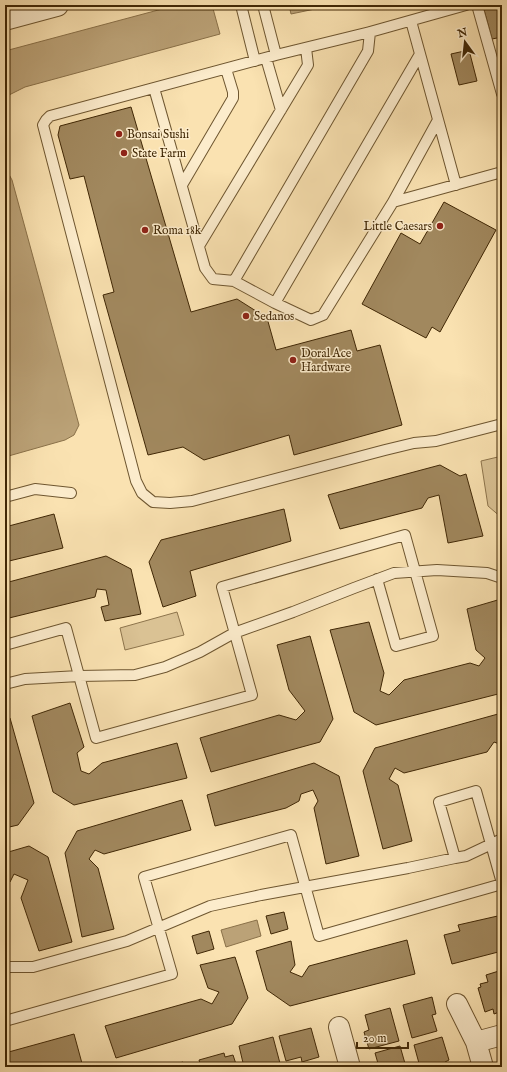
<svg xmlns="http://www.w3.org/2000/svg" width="507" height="1072" viewBox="0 0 507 1072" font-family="'IM FELL English',serif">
	<rect width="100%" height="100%" fill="#fae2b1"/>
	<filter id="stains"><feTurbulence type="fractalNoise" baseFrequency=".005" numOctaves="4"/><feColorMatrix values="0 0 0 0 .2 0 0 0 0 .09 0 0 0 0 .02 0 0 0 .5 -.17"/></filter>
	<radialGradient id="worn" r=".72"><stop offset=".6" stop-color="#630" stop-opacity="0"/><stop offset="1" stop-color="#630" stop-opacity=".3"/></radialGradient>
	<path fill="#dac294" stroke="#8d744c" d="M502,456V518L488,506L481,461Z
		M177,612L184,635L125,650L120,628Z"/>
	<path fill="#bba277" stroke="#8a7149" d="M177,5H212L220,34L25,87L5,97V51Z
		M289,5H334L291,14Z
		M5,167L12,180L79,425L74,435L65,440L5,457Z
		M257,920L261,936L226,947L221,930Z"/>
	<path fill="#a1885e" stroke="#402705" d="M502,5V37L492,39L484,10Z
		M469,50L477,81L459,85L451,54Z
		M131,107L191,312L237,299L267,318L276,350L351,330L357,351L380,345L402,425L294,455L289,435L204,460L183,447L148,455L103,295L114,292L84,176L70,179L58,135L60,126Z
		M444,202L496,230L440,332L432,327L426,338L362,304L401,233L420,244Z
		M440,465L460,476L466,474L483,536L448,543L439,495L428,498L422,508L340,529L328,495Z
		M284,509L291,541L190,571L196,596L163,607L149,562L161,540Z
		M54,514L63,548L5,562V527Z
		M106,556L131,569L141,614L105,621L101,607L109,605L106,590L97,589L95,597L5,619V583Z
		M501,599L502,603V693L376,725L354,712L330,630L369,622L384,673L380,691L389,695L404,680L470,663L479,666L485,658L476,650L467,609Z
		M310,636L333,719L320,742L211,772L200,738L279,715L296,720L305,711L289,690L277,645Z
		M70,703L84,747L77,753L81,771L89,774L102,763L177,743L187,778L74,805L53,792L32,716Z
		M498,714L502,716V745L494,742L487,752L404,773L395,768L389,779L398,785L412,841L383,849L363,771L375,748Z
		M10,718L34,803L18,825L5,828V720Z
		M502,750V767L499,756Z
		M314,763L339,776L359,856L326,864L314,808L318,801L313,790L301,794L299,801L286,808L215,826L207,795Z
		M182,800L191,830L104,854L95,850L89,859L98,868L114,929L82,937L65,853L77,831Z
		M29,846L48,857L72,942L39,951L21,898L28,880L14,874L10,882L5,884V853Z
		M284,912L288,929L271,934L266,916Z
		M502,915V951L452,964L444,935L460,931L458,925Z
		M209,931L214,949L197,954L192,936Z
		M407,940L415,974L290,1006L267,990L256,951L291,941L295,965L290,972L302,977L309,966Z
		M235,957L248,998L232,1024L116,1058L105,1026L201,999L212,1004L219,992L208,988L200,965Z
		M502,970V1011L494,1014L493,1009L485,1012L478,988L481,987L480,984L488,982L486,975Z
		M432,997L436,1014L432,1015L437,1031L412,1038L403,1005Z
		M390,1008L399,1041L369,1049L364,1032L369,1030L365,1015Z
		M311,1028L319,1057L302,1062L301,1057L286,1061L279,1036Z
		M74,1034L83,1067H5V1053Z
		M273,1037L281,1067H244L239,1046Z
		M442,1037L449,1060L445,1062L446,1067H420L414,1045Z
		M400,1046L406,1067H379L375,1053Z
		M224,1053L225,1057L233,1055L237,1067H201L199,1060Z
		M183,1062L184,1067H164Z"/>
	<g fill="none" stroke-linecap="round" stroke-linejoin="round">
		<g stroke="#6e5630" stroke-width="12">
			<path id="service" d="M241,5L255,61
				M263,5L276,55
				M466,5L370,32L276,55L50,116L46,120L43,125L136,481L142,493L153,502L170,503L192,501L385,450L414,443L436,441L502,424
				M477,5L502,94
				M411,21L456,185
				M266,58L281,110
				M154,88L205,268L213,279L234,281L275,303L311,320L323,315L393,202L502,172
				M182,185L233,98V92L226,69
				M393,202L438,120
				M199,246L308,65L306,48
				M234,281L368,51L370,32
				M275,303L420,54
				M5,497L35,489L71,493
				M5,645L66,628L96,738L252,695L222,587L405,535L433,636L396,646L377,579
				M5,684L25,679L79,676L135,675L165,667L200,652L234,633L293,612L354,588L394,573L437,570L487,573L502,578
				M455,858L439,802L476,791L502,883
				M5,967H33L127,941L210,906L261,895L408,868L455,858L466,856L502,839
				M5,1021L172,974L144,877L291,835L319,936L502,884"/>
		</g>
		<g stroke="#6e5630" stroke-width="22">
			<path id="minor" d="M457,1004L476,1042L483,1067
				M339,1027L350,1067
				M476,1042L502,1035"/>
		</g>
		<g stroke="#6e5630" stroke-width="24">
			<path id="tertiary" d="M5,19L57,5"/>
		</g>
		<use href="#service" stroke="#fceccc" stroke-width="10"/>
		<use href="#minor" stroke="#fceccc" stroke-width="20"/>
		<use href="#tertiary" stroke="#fceccc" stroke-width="22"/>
	</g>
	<g fill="#8f2418" stroke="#fceccc" stroke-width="1.5">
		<circle cx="119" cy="134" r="4"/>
		<circle cx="124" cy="153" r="4"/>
		<circle cx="440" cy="226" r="4"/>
		<circle cx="145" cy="230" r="4"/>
		<circle cx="246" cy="316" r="4"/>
		<circle cx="293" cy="360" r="4"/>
	</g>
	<g text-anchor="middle" stroke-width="3" stroke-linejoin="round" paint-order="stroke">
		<g font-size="12" fill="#402705" stroke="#fceccc" text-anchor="start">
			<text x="127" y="138">Bonsai Sushi</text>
			<text x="132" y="157">State Farm</text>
			<text x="432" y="230" text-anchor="end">Little Caesars</text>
			<text x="153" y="234">Roma 18k</text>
			<text x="254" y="320">Sedanos</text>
			<text x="301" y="357">Doral Ace<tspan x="301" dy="14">Hardware</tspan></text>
		</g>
	</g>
	<rect width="507" height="1072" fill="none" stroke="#fae2b1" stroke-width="20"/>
	<rect x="6" y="6" width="495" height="1060" fill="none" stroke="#402705" stroke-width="2"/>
	<rect x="10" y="10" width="487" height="1052" fill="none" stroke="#402705"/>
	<g transform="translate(465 42) rotate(345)" stroke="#fceccc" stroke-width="3" paint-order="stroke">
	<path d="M0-3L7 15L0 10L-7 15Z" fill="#402705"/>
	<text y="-6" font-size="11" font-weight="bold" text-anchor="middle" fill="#402705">N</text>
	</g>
	<path d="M357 1042v6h51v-6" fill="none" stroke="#402705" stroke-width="2"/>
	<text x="363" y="1042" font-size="12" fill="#402705" stroke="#fceccc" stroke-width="3" paint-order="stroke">20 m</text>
	<rect width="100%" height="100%" filter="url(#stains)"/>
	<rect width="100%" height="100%" fill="url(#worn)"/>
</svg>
